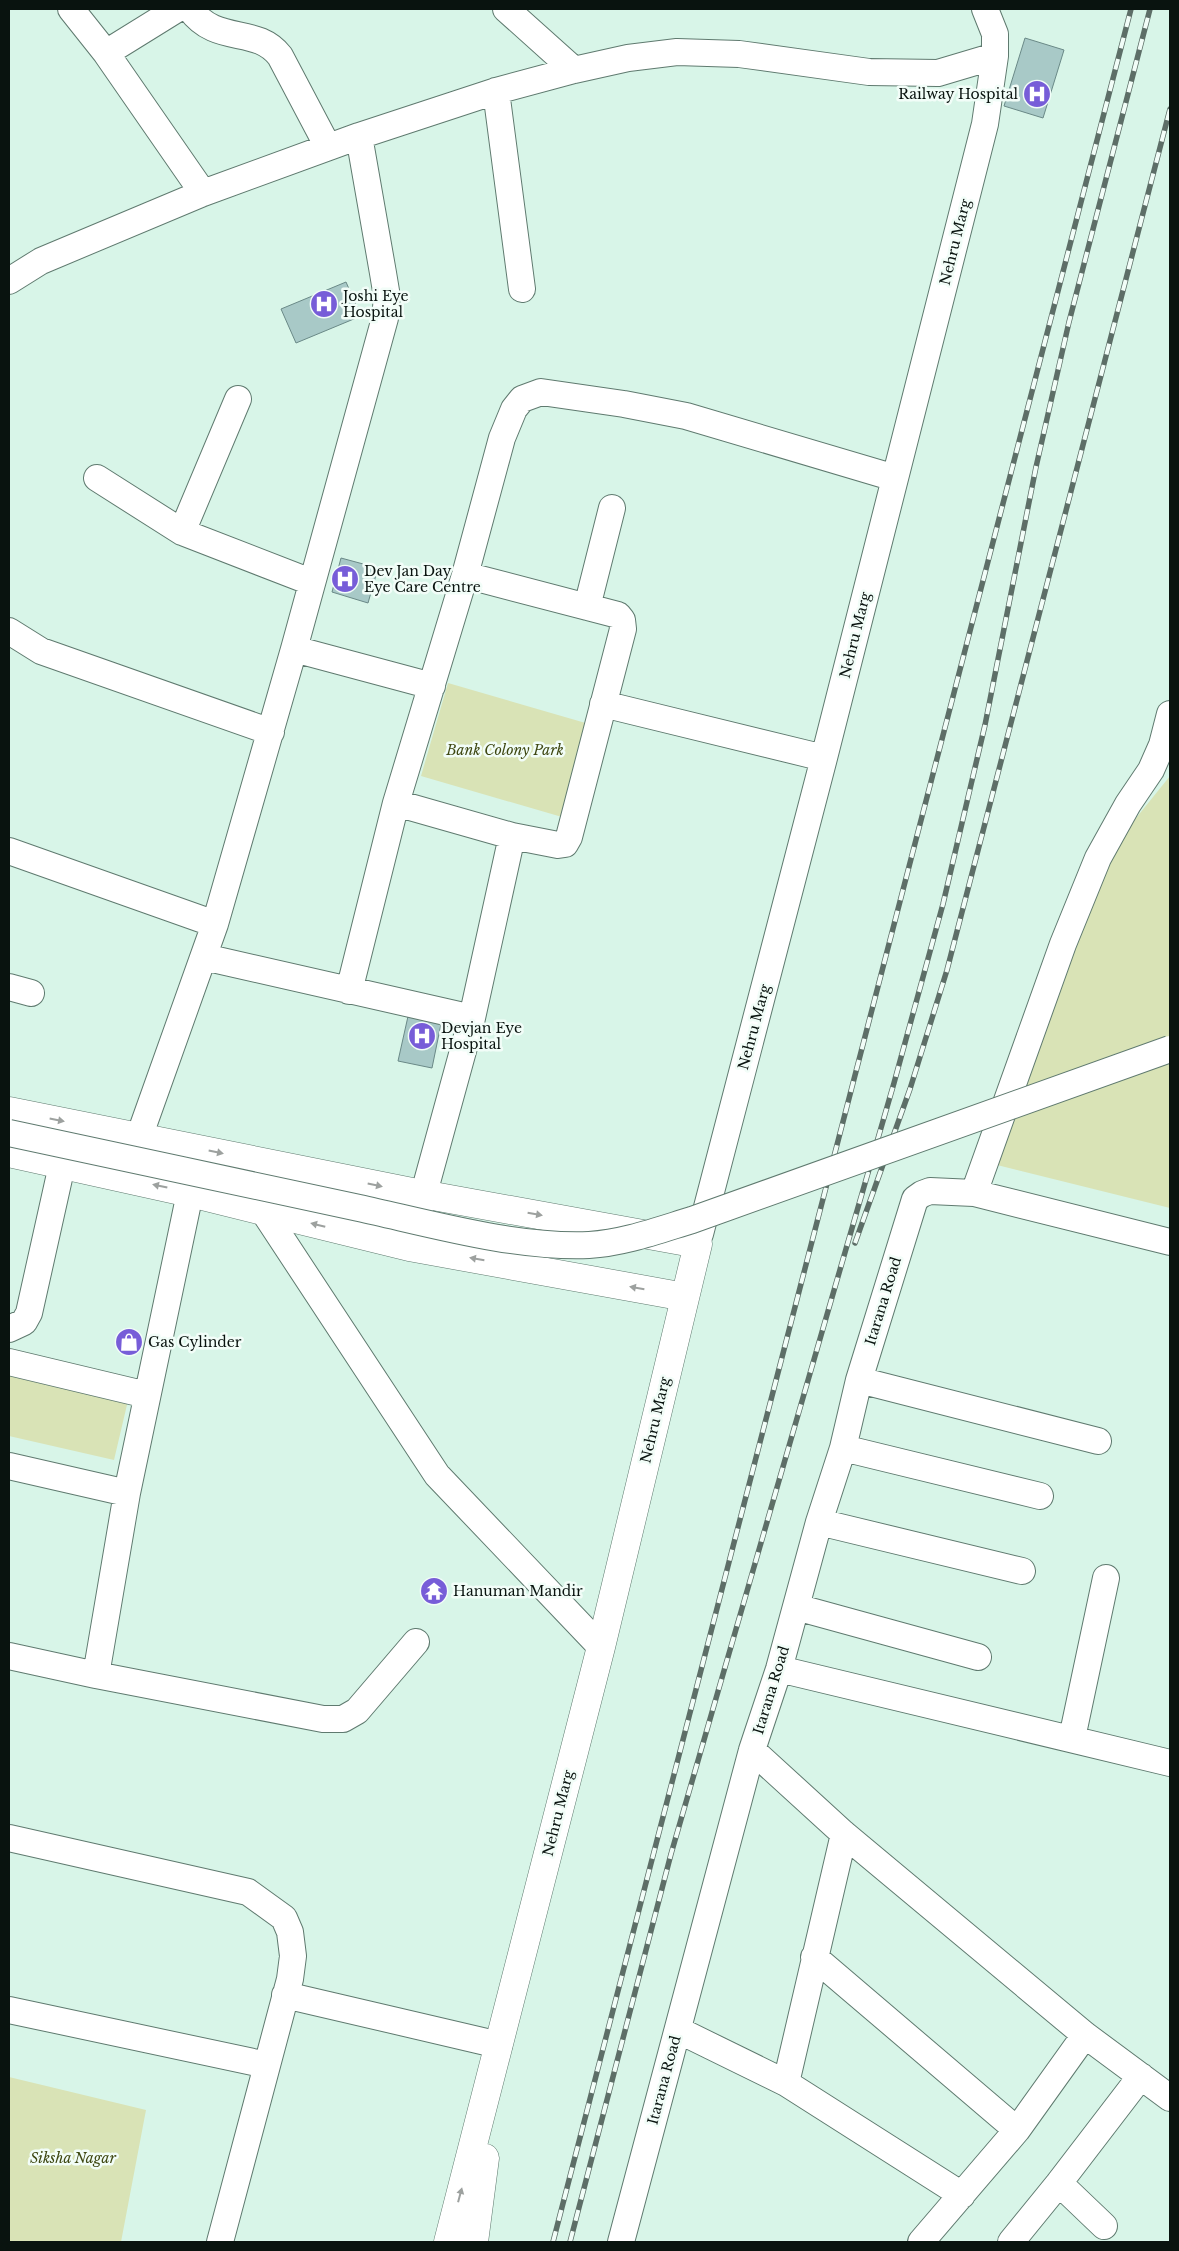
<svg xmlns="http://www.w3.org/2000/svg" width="1179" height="2251" viewBox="0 0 1179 2251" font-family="'Libre Baskerville',serif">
	<rect width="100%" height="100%" fill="#d8f5e8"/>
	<path fill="#d9e3b6" d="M448,683L589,724L562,817L421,776Z
		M1170,776V1208L997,1165L1106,862L1132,823Z
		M9,1364L130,1392L114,1460L9,1436Z
		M9,2077L146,2110L121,2242H9Z"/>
	<path fill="#a8c9c7" stroke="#6a8987" d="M1025,38L1064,50L1043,118L1004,106Z
		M346,282L361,316L296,343L281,309Z
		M341,558L378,568L368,603L332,592Z
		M409,1012L442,1019L432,1068L398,1061Z"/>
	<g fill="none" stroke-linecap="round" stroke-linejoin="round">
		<g stroke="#5f7a6f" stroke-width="28">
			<path id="minor" d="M71,9L106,53L203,193
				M190,9C217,46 256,25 280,56L328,147
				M506,9L574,70
				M106,53L177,9
				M496,91L522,289
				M9,281L41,261L203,193L359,136L496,91L574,70L628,58L677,52L739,54L869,72L938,73L995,56
				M97,478L182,532L311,582
				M182,532L238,399
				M587,607L612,508
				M9,631L41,651L271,732
				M294,649L432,686
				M603,704L824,758
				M396,803L512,836L558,845L565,844L569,837L623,629L622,620L618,615L465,575
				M9,851L215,924
				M204,957L472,1018
				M9,987L31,993
				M349,991L396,803L465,575L502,438L514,409L522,399L541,392L624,404L686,416L895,478
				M132,1157L215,924L294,649L385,318L387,297L383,273L359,136
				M190,1193L127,1493L96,1675L323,1719H343L357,1711L416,1642
				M974,1193L1063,944L1098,858L1128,804L1151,770L1162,745L1170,714
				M264,1212L437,1475L601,1647
				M700,1234L824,758L985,124L995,56V34L985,9
				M410,1244L472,1018L512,836
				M9,1329L24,1322L29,1313L62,1165
				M9,1362L147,1395
				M859,1380L1098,1441
				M843,1448L1040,1496
				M9,1466L127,1493
				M819,1522L1022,1571
				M796,1607L978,1657
				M9,1656L96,1675
				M779,1669L1170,1763
				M1072,1738L1106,1578
				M752,1750L844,1834L1085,2035L1170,2098
				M9,1838L248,1892L284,1918L290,1932L293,1956L290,1979L220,2242
				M814,1957L1017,2130
				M285,1995L499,2045
				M9,2010L267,2065
				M678,2030L786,2083L962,2195
				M786,2083L844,1834
				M1059,2183L1104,2226
				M621,2242L752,1750L779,1669L819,1522L843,1448L859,1380L915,1199L922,1194L930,1191L974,1193L1170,1242
				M921,2242L1017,2130L1085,2035
				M1011,2242L1059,2183L1141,2076"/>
		</g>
		<g stroke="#5f7a6f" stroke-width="29">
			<path id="major" d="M9,1111L422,1194L698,1244L601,1647L448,2242
				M9,1153L190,1193L409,1247L685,1297
				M474,2242L485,2158"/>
		</g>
		<use href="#minor" stroke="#fff" stroke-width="26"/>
		<use href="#major" stroke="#fff" stroke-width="28"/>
		<g stroke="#5d6e67" stroke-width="5.5">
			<path id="rail" d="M855,1243L910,1089L947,970L1170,109
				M553,2242L1131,9
				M570,2242L671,1854L894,1083L943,904L985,725L1036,467L1069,322L1150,9"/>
		</g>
		<use href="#rail" stroke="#f2fdf8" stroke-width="4" stroke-dasharray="11" stroke-linecap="butt"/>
		<g stroke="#5f7a6f" stroke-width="28" stroke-linecap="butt">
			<path id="minor-bridge" d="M9,1133C126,1158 242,1183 359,1208C432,1224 515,1248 589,1245C624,1243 659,1230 692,1220L1170,1049"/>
		</g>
		<use href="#minor-bridge" stroke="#fff" stroke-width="26"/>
	</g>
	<defs><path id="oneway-solid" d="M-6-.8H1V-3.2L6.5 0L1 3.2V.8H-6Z" transform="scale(1.25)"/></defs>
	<g fill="#9da19f">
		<use href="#oneway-solid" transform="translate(57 1120) rotate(11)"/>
		<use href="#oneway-solid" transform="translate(216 1152) rotate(12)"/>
		<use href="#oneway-solid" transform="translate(375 1185) rotate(12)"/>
		<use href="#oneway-solid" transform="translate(160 1186) rotate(-168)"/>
		<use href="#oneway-solid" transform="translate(535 1214) rotate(10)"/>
		<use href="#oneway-solid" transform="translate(318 1225) rotate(-166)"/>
		<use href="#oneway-solid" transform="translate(477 1259) rotate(-170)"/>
		<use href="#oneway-solid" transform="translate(637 1288) rotate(-170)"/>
		<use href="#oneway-solid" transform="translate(460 2195) rotate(-75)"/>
	</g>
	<defs>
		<g id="hospital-disc" transform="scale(1.4375)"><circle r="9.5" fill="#775dd8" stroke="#f2fdf8"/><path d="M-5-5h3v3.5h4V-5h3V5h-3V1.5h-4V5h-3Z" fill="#fff"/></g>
		<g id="shop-disc" transform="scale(1.4375)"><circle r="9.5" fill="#775dd8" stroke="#f2fdf8"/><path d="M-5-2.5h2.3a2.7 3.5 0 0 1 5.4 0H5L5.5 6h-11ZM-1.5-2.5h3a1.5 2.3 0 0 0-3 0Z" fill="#fff"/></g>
		<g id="temple-disc" transform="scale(1.4375)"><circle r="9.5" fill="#775dd8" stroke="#f2fdf8"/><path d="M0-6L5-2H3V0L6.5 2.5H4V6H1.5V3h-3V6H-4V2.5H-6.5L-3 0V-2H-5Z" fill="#fff"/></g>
	</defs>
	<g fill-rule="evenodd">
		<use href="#hospital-disc" x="1037" y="94"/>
		<use href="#hospital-disc" x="324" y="304"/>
		<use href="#hospital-disc" x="345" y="579"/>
		<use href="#hospital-disc" x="422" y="1036"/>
		<use href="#shop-disc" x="129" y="1342"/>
		<use href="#temple-disc" x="434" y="1591"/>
	</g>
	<g text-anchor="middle" stroke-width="5" stroke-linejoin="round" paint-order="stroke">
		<g font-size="14" fill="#09130f" stroke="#f2fdf8" text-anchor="start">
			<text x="1018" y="99" text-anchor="end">Railway Hospital</text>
			<text x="343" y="301">Joshi Eye<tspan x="343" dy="16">Hospital</tspan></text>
			<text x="364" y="576">Dev Jan Day<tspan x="364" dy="16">Eye Care Centre</tspan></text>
			<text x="441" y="1033">Devjan Eye<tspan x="441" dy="16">Hospital</tspan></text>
			<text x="148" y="1347">Gas Cylinder</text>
			<text x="453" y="1596">Hanuman Mandir</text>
		</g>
		<g font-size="14" fill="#09130f" stroke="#f2fdf8">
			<text transform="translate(955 242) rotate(-76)" y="5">Nehru Marg</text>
			<text transform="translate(855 635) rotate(-76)" y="5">Nehru Marg</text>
			<text transform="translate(754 1027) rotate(-75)" y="5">Nehru Marg</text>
			<text transform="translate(883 1301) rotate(-73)" y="5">Itarana Road</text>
			<text transform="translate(655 1420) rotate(-77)" y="5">Nehru Marg</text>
			<text transform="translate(771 1690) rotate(-73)" y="5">Itarana Road</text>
			<text transform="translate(558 1813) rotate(-76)" y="5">Nehru Marg</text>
			<text transform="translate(664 2080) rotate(-75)" y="5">Itarana Road</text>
		</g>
		<g font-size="14" font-style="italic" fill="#3e4711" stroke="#f2fdf8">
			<text x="505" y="755">Bank Colony Park</text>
			<text x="73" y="2163">Siksha Nagar</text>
		</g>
	</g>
	<rect width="1179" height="2251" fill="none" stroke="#09130f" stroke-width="20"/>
</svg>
